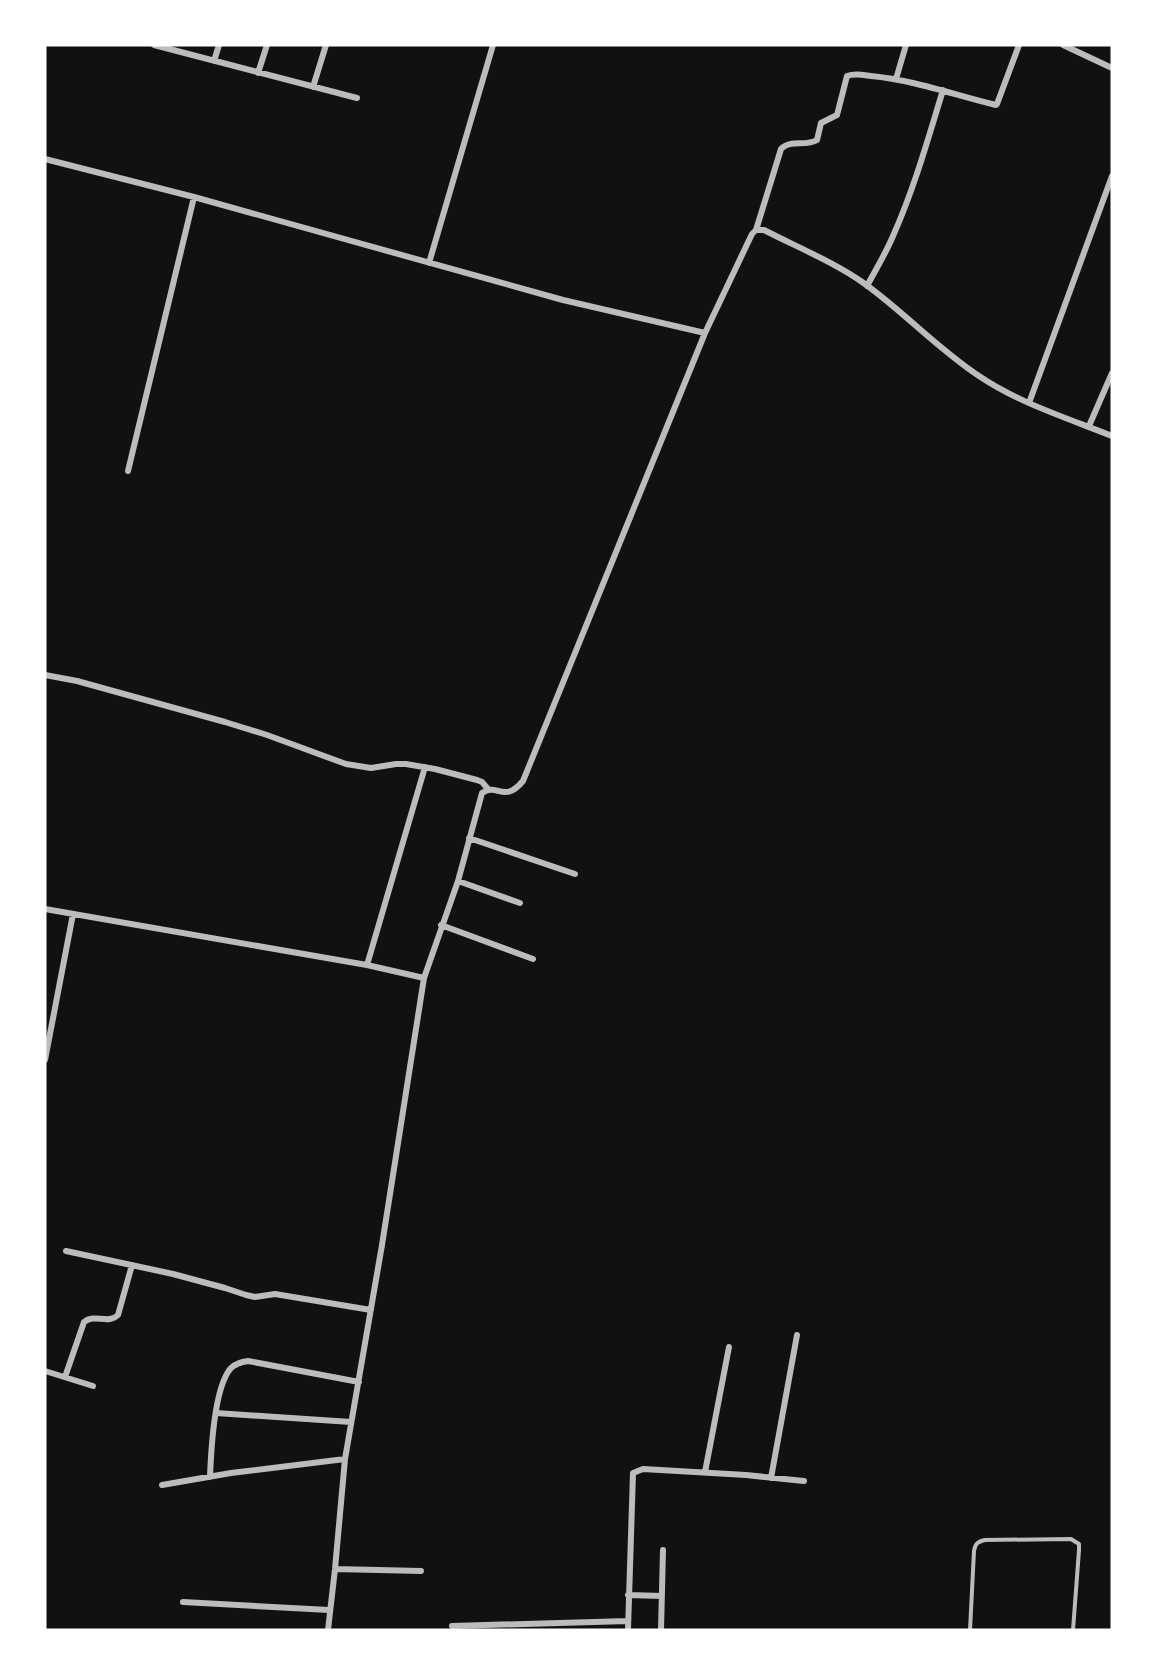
<svg xmlns="http://www.w3.org/2000/svg" width="1157" height="1675" viewBox="0 0 1157 1675" font-family="Arial,sans-serif">
	<rect width="100%" height="100%" fill="#111"/>
	<g fill="none" stroke-linecap="round" stroke-linejoin="round">
		<path stroke="#bcbcbc" stroke-width="4" d="M970,1630L974,1551C975,1544 977,1542 985,1540L1071,1539L1079,1544V1550L1073,1630"/>
		<path stroke="#bcbcbc" stroke-width="6" d="M154,45L357,98
			M1063,45L1112,68
			M214,61L219,45
			M258,73L267,45
			M896,79L906,45
			M313,87L326,45
			M45,159L194,197L563,300L705,333
			M756,230L781,149C790,139 806,147 817,140L821,123L837,115L847,76C855,73 863,75 871,76C914,80 954,95 996,105L997,104L1019,45
			M429,263L493,45
			M867,286C876,269 886,253 893,236C914,189 928,139 943,90
			M1029,403L1112,176
			M1089,426L1112,373
			M128,471L194,197
			M45,675L77,681L225,722L267,735L346,764L371,768L396,764H406L435,769L477,780L482,782L488,789
			M469,838L575,874
			M458,881L520,903
			M45,909L367,965L424,978
			M441,925L533,959
			M367,965L425,767
			M45,1060L73,914
			M66,1251L173,1274L225,1288L246,1295L255,1297L275,1294L371,1310
			M45,1371L93,1386
			M65,1377L84,1322C95,1313 108,1325 118,1315L132,1265
			M216,1413L351,1422
			M705,1472L729,1347
			M210,1477C211,1451 214,1387 231,1368C236,1363 242,1362 248,1361L359,1382
			M771,1478L797,1335
			M162,1485L231,1473L345,1459
			M335,1569L421,1571
			M628,1595L662,1596
			M183,1602L329,1610
			M452,1626L628,1621
			M328,1630L335,1569L345,1459L382,1245L424,978L458,881L482,793C497,782 504,804 523,781L705,333L752,234L756,230H764C797,247 836,263 865,284C905,313 938,349 979,376C1019,403 1067,418 1112,436
			M628,1630L633,1473L643,1469L746,1475L804,1481
			M661,1630L663,1550"/>
	</g>
	<rect width="1157" height="1675" fill="none" stroke="#ffffff" stroke-width="93"/>
</svg>
